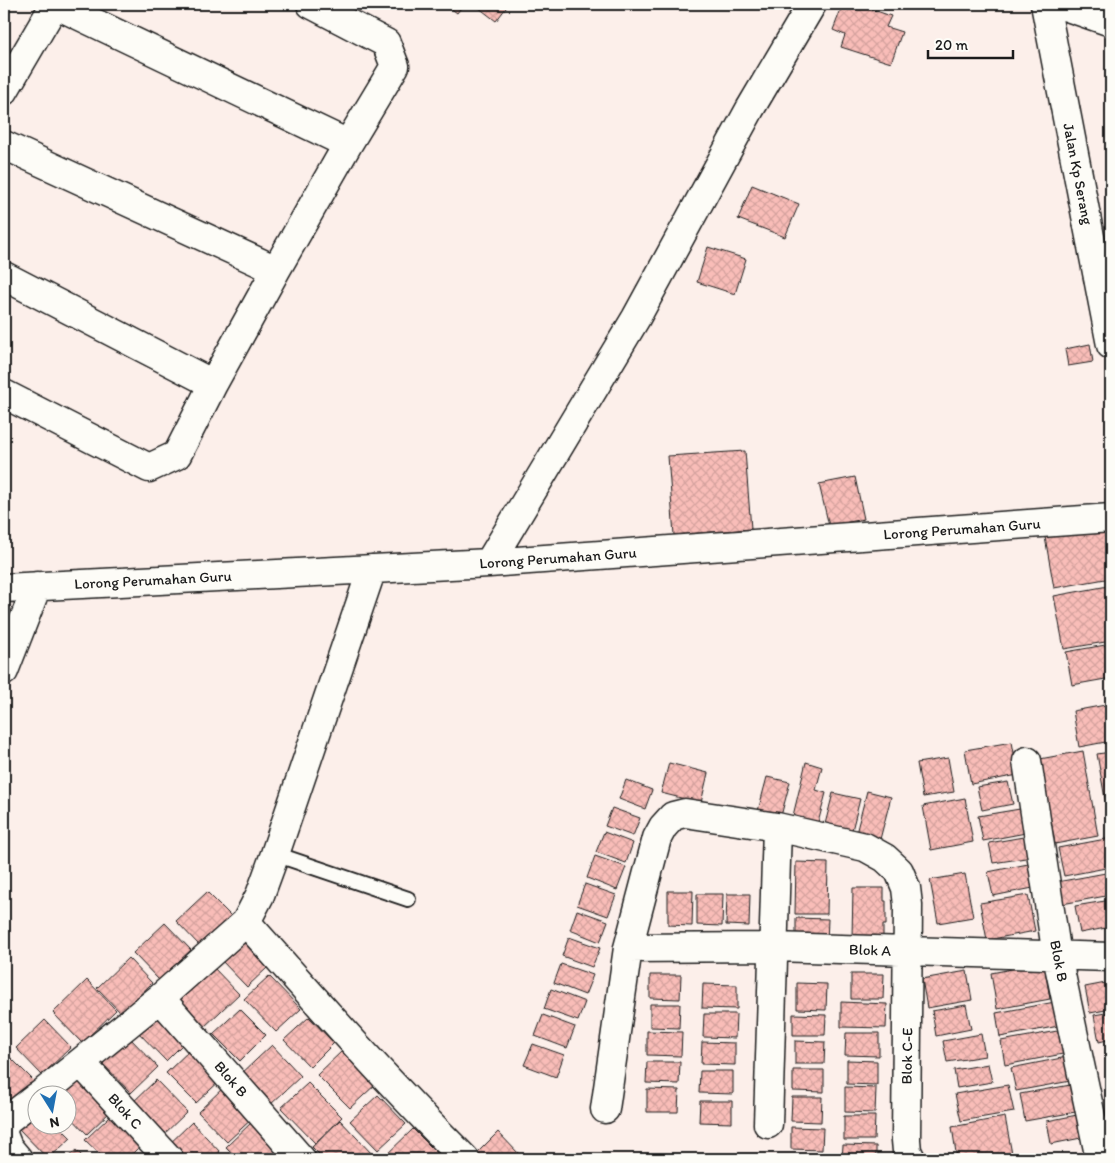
<svg xmlns="http://www.w3.org/2000/svg" width="1115" height="1163" viewBox="0 0 1115 1163" font-family="Itim,sans-serif">
	<defs>
		<pattern id="building-cross-hatch" width="8" height="8" patternUnits="userSpaceOnUse" patternTransform="scale(1.25)"><rect width="8" height="8" fill="#f9bdb8"/><path d="M0 0l8 8M0 8l8-8" fill="none" stroke="#d5a29e"/></pattern>
	</defs>
	<rect width="100%" height="100%" fill="#fcefea"/>
	<filter id="ink" filterUnits="userSpaceOnUse"><feTurbulence type="fractalNoise" baseFrequency=".02" numOctaves="2"/><feDisplacementMap in="SourceGraphic" scale="10" xChannelSelector="R" yChannelSelector="G"/><feConvolveMatrix kernelMatrix="1 2 1 2 8 2 1 2 1" color-interpolation-filters="sRGB"/></filter>
	<g filter="url(#ink)">
		<path fill="url(#building-cross-hatch)" stroke="#1c1c1c" d="M445,4H464L457,13Z
			M474,4H509L496,21Z
			M843,4H856L891,16L886,27L902,32L891,63L841,47L845,35L833,30Z
			M752,185L799,204L785,237L738,219Z
			M708,247L746,259L735,294L697,282Z
			M1090,344L1093,362L1068,366L1065,349Z
			M745,451L751,529L674,535L668,456Z
			M855,477L864,519L829,526L819,484Z
			M1111,525V578L1054,588L1045,537Z
			M1108,586L1111,605V641L1064,649L1054,596Z
			M1111,644V678L1072,685L1066,652Z
			M1111,704V741L1079,747L1073,711Z
			M1012,742L1018,775L971,784L965,750Z
			M1083,751L1098,836L1055,844L1040,759Z
			M1111,752V814L1108,815L1097,754Z
			M948,758L954,792L923,797L917,763Z
			M806,762L822,767L816,790L826,793L816,830L791,824Z
			M669,763L708,773L701,803L661,793Z
			M767,777L790,782L781,816L758,811Z
			M626,780L652,790L645,809L619,799Z
			M1008,782L1013,804L982,810L977,787Z
			M867,791L891,797L878,847L854,841Z
			M833,793L860,799L850,838L823,832Z
			M965,798L973,842L931,850L923,806Z
			M612,808L640,818L633,836L605,826Z
			M1026,808L1031,832L983,841L978,816Z
			M604,832L633,843L626,863L596,852Z
			M1029,836L1032,857L993,863L989,843Z
			M1111,838V867L1064,876L1058,848Z
			M595,856L626,867L617,890L587,878Z
			M796,862L828,863L827,914H795Z
			M1033,863L1038,887L993,896L988,872Z
			M1111,872V895L1062,904L1057,882Z
			M965,874L973,917L938,923L930,880Z
			M585,884L616,895L608,916L577,905Z
			M853,888H884V901H886V925H883V939L852,938Z
			M668,891H693L692,926L668,925Z
			M207,892L231,916L200,946L176,921Z
			M697,894H723L722,926L697,925Z
			M727,894H750L749,926L726,925Z
			M1028,895L1035,931L987,940L980,903Z
			M1111,900V927L1080,933L1075,906Z
			M577,910L608,921L600,942L570,930Z
			M796,918L828,919L827,942H796Z
			M165,923L191,950L159,980L133,953Z
			M569,937L600,948L592,967L562,956Z
			M241,939L268,967L247,987L220,959Z
			M128,958L152,983L121,1013L97,988Z
			M1044,963L1050,999L997,1009L991,973Z
			M561,964L593,975L585,995L554,983Z
			M211,965L239,994L203,1028L174,999Z
			M967,971L972,1000L927,1008L922,979Z
			M851,974H884L883,999H851Z
			M650,975H681L680,999L650,998Z
			M269,976L301,1009L276,1032L244,999Z
			M87,980L116,1010L82,1043L53,1013Z
			M1111,982V1009L1090,1013L1085,987Z
			M797,983L827,984L826,1010L797,1009Z
			M703,984L737,985V1009L702,1008Z
			M551,989L585,1002L578,1021L544,1009Z
			M841,1002L887,1004L886,1028L841,1027Z
			M1055,1002L1059,1026L1000,1037L996,1013Z
			M650,1004H680L679,1028L650,1027Z
			M966,1005L971,1029L936,1036L932,1011Z
			M158,1007L188,1039L166,1061L135,1029Z
			M240,1009L266,1035L240,1061L213,1034Z
			M1111,1012V1039L1099,1042L1094,1015Z
			M704,1014H736L735,1038L703,1037Z
			M793,1014L826,1015L825,1035H793Z
			M543,1015L575,1027L567,1048L535,1036Z
			M309,1017L334,1043L310,1067L284,1040Z
			M45,1020L71,1047L42,1075L16,1048Z
			M1063,1030L1068,1053L1005,1065L1001,1041Z
			M647,1031L682,1032L681,1056L647,1055Z
			M846,1033H879V1056L845,1055Z
			M981,1034L985,1056L947,1062L943,1041Z
			M128,1036L158,1067L131,1093L101,1062Z
			M795,1041L825,1042L824,1064H795Z
			M702,1042L735,1043V1065L701,1064Z
			M1107,1042H1111V1064Z
			M533,1044L564,1055L556,1077L524,1065Z
			M272,1045L301,1076L269,1106L240,1075Z
			M193,1047L223,1078L196,1103L166,1073Z
			M343,1050L376,1084L350,1108L317,1075Z
			M1072,1056L1076,1080L1016,1091L1011,1068Z
			M10,1057L34,1081L4,1111V1063Z
			M847,1060L877,1061V1085L847,1084Z
			M647,1062H680L679,1084L646,1083Z
			M988,1064L992,1082L957,1088L954,1070Z
			M793,1070H824V1092L793,1091Z
			M700,1071H733V1094L699,1093Z
			M79,1078L111,1111L87,1134L68,1114V1096H60Z
			M156,1080L187,1112L161,1137L130,1105Z
			M308,1083L342,1117L315,1143L281,1108Z
			M1076,1084L1081,1111L1025,1121L1020,1094Z
			M226,1085L255,1116L227,1142L198,1112Z
			M1008,1085L1014,1112L961,1121L955,1094Z
			M845,1087L876,1088L875,1113L845,1112Z
			M647,1089L679,1090L678,1112H647Z
			M378,1095L406,1124L378,1150L350,1121Z
			M792,1097H822L821,1122L791,1121Z
			M700,1101H732V1123L699,1122Z
			M38,1107V1126H59L71,1138L48,1159L17,1127Z
			M1077,1115L1081,1138L1051,1144L1047,1121Z
			M110,1116L139,1147L127,1159H105L85,1140Z
			M844,1116H875L874,1140H844Z
			M1005,1117L1012,1154L986,1159H957L952,1127Z
			M254,1120L287,1159H238L226,1147Z
			M340,1120L372,1154L367,1159H324L312,1147Z
			M192,1122L220,1152L212,1159H172L163,1150Z
			M791,1127L823,1128L822,1150L791,1149Z
			M413,1129L439,1155L435,1159H384L383,1158Z
			M498,1132L519,1154L513,1159H471Z
			M843,1145L876,1146V1159H842Z
			M76,1150L85,1159H66Z"/>
		<g fill="none" stroke-linecap="round" stroke-linejoin="round">
			<g stroke="#1c1c1c" stroke-width="18">
				<path id="lane" d="M275,854L408,899"/>
			</g>
			<g stroke="#1c1c1c" stroke-width="31">
				<path id="street" d="M55,4L348,144
					M1045,4L1111,345
					M1059,4L1111,22
					M4,91L55,4
					M4,145L276,270
					M4,276L213,384
					M4,394L149,468L177,455L213,384L276,270L348,144L395,66L386,43L311,4
					M489,563L636,318L750,109L812,4
					M4,588L489,563L1111,518
					M4,671L37,586
					M1027,761L1057,956L1100,1159
					M246,922C317,1002 388,1083 465,1159
					M628,948L774,947L1111,957
					M160,998L301,1159
					M81,1063L169,1159
					M39,1096L160,998L246,922L260,895L275,854L372,569
					M605,1109L628,948L657,838L663,827L673,816L685,813L777,827L865,847L885,858L899,871L906,888L908,905L906,1140L907,1151L911,1159
					M768,1124L777,827
					M4,1127L7,1120L38,1096
					M4,1137L8,1147L18,1159"/>
			</g>
			<use href="#lane" stroke="#fdfcf7" stroke-width="14"/>
			<use href="#street" stroke="#fdfcf7" stroke-width="28"/>
		</g>
	</g>
	<g text-anchor="middle" stroke-width="4" stroke-linejoin="round" paint-order="stroke">
		<g font-size="15" fill="#1c1c1c" stroke="#fdfcf7">
			<text transform="translate(1078 174) rotate(79)" y="5">Jalan Kp Serang</text>
			<text transform="translate(962 529) rotate(-4)" y="5">Lorong Perumahan Guru</text>
			<text transform="translate(558 558) rotate(-4)" y="5">Lorong Perumahan Guru</text>
			<text transform="translate(153 580) rotate(-3)" y="5">Lorong Perumahan Guru</text>
			<text transform="translate(870 950) rotate(2)" y="5">Blok A</text>
			<text transform="translate(1059 961) rotate(79)" y="5">Blok B</text>
			<text transform="translate(907 1056) rotate(-89)" y="5">Blok C-E</text>
			<text transform="translate(231 1079) rotate(49)" y="5">Blok B</text>
			<text transform="translate(125 1111) rotate(48)" y="5">Blok C</text>
		</g>
	</g>
	<rect width="1115" height="1163" fill="none" stroke="#fdfcf7" stroke-width="20"/>
	<rect x="10" y="10" width="1095" height="1143" fill="none" stroke="#1c1c1c" stroke-width="2" filter="url(#ink)"/>
	<g transform="translate(52 1110) rotate(169)"><circle r="24" fill="#fdfcf7" stroke="#a3a29f"/>
	<path d="M0-4L9 19L0 12L-9 19Z" fill="#1f6fb2"/>
	<text y="-8" font-size="14" font-weight="bold" text-anchor="middle" fill="#1c1c1c">N</text>
	</g>
	<path d="M928 50v8h85v-8" fill="none" stroke="#1c1c1c" stroke-width="2.5"/>
	<text x="935" y="50" font-size="15" fill="#1c1c1c" stroke="#fdfcf7" stroke-width="4" paint-order="stroke">20 m</text>
</svg>
